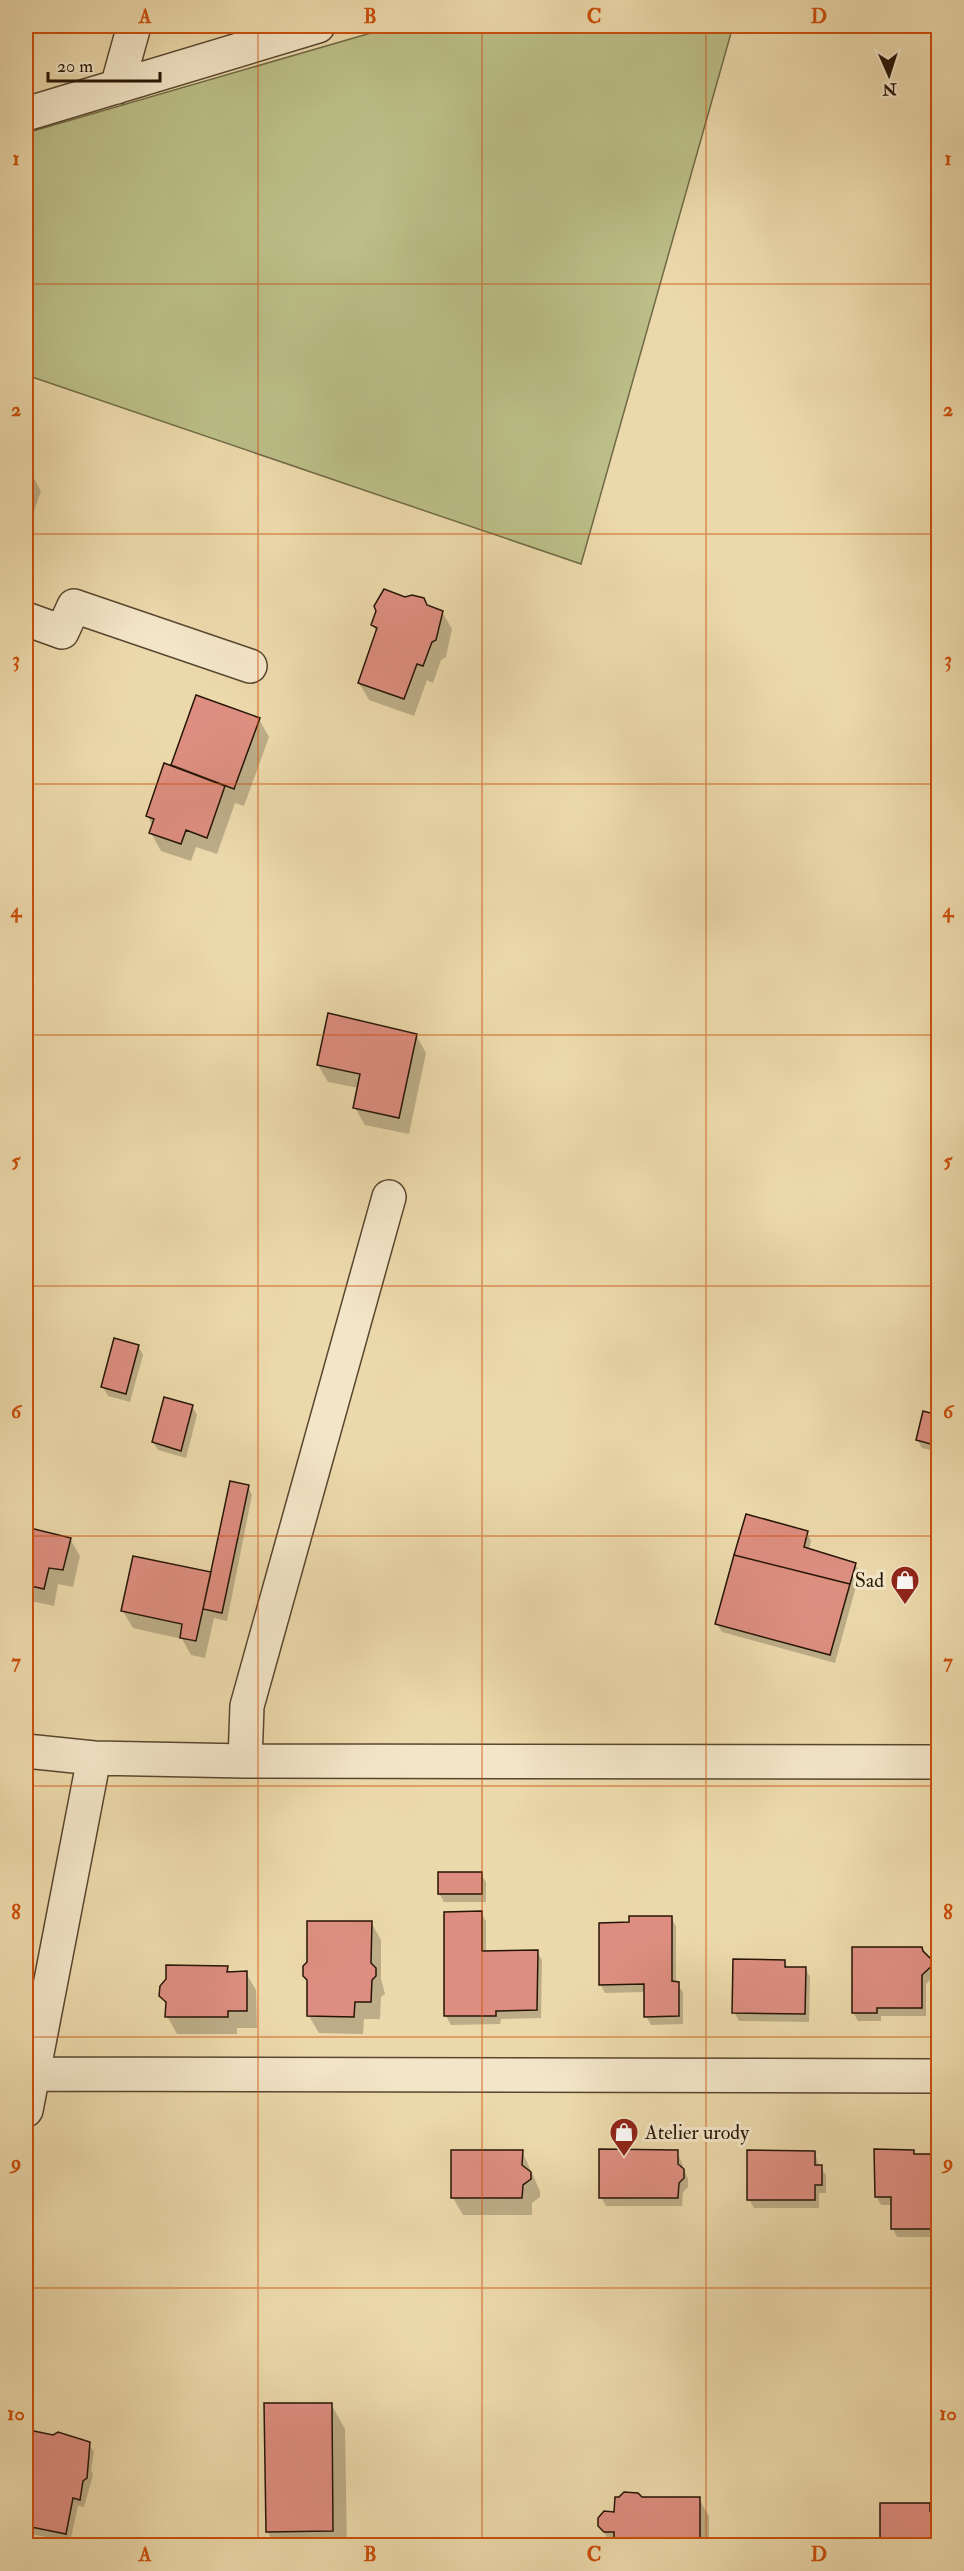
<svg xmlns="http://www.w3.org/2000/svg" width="964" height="2571" viewBox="0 0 964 2571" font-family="'IM FELL Double Pica',serif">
	<rect width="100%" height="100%" fill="#ecd9ab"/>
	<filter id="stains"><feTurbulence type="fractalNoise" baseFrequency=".00333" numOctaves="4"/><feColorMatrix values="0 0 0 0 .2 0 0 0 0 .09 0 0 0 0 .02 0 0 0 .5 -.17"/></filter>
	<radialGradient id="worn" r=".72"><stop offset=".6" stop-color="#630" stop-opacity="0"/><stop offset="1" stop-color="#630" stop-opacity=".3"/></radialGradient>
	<path fill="#bbbe87" stroke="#706a46" stroke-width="1.5" d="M395,26H733L581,564L26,375V133Z"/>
	<path fill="#0003" d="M26,471L31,473L41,491L26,534Z
		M405,599L442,612L452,629L446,657L441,660L433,683L427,680L414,716L369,700L359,683L377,633L373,625Z
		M197,697L259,719L269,737L244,806L235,803L217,854L196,847L191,861L161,851L151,833L153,826L147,816L172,767Z
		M416,1035L426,1053L409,1134L365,1125L355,1108L359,1088L328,1082L318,1065Z
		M138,1346L143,1355L130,1402L108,1396L103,1387Z
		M192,1406L197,1415L186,1458L158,1450L153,1442Z
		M924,1413L938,1417V1452L922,1448L917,1439Z
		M248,1487L252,1495L227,1621L214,1618L205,1658L191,1655L182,1639L133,1628L122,1610L211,1577Z
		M26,1529L70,1539L80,1556L73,1587L58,1584L54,1606L26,1600Z
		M807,1532L811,1541L809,1550L855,1564L860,1572L835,1663L722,1632L717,1624Z
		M481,1874L486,1882V1902H444L439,1893Z
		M445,1913H481L486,1921V1952H537L542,1960L541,2018L501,2019L500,2024L451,2025L446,2016Z
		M671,1917L676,1926V1983L683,1992V2024L651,2025L646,2016V1992L605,1993L600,1984L631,1924Z
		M371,1922L381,1940V1979L385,1994L381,1997L380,2019H364L363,2034L319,2033L309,2016V1983L304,1975Z
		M926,1956L938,1972L926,1984V2016H881V2021H858L853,2012Z
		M784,1961L788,1968H805L810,1977L809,2022L739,2021L734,2012Z
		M227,1967L230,1973H246L256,1990L257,2028H237V2034H177L167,2016V2007L161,1996Z
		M453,2151H522L540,2191V2197L532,2203V2215H463L453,2198Z
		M677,2151L688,2179V2187L683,2192L682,2206H606L601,2197Z
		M913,2151L916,2156H938V2237H897L893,2229L892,2205H881L876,2196Z
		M815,2152L819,2167L826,2175V2193H819V2208H754L749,2199Z
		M331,2404L345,2429L347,2546H276L267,2531Z
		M30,2432L89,2444L94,2452L91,2470L93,2475L84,2507L78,2506L70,2542L26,2533V2469L28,2470L30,2456L27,2450Z
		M642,2499H699L709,2516V2546H612L600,2525Z
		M929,2505L934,2513H938V2546H882Z"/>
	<path fill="#dd8e80" stroke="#261506" stroke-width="1.5" d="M26,470L32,472L26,490Z
		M384,589L405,597L412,595L424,598L427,605L443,611L436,640L432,642L423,666L417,664L404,699L358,683L377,628L371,625L376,611L374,606Z
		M196,695L260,718L234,789L171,765Z
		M164,763L225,786L207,838L186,830L181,844L149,833L154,819L146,816Z
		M328,1013L417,1034L399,1118L353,1108L360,1074L317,1065Z
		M114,1338L139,1345L126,1394L101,1387Z
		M164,1397L193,1405L181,1451L152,1442Z
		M923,1411L938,1415V1446L916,1440Z
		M230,1481L249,1485L222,1613L203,1609Z
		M746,1514L808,1531L804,1547L856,1563L850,1584L734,1555Z
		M26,1527L71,1538L63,1570L49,1568L44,1589L26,1585Z
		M734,1555L850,1584L830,1655L715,1624Z
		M133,1556L211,1572L196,1641L180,1638L182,1624L121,1611Z
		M438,1872H482V1894H438Z
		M482,1911V1951L538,1950L537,2010L496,2011V2016H444V1912Z
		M629,1916H672V1981L679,1982V2016L644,2017V1984L599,1985V1923L629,1922Z
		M307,1921H372L371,1963L376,1968V1976L372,1980L371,2002H355L354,2017L307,2016V1980L303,1976V1966L307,1962Z
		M852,1947H922L923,1951L935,1963L922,1975V2008H877V2013H852Z
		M733,1959L785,1960V1967H806L805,2014L732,2013Z
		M166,1965L228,1966L227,1972L247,1971V2011H228V2017H165L166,2002L159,1996L160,1986L166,1979Z
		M599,2149L678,2150V2164L684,2169V2178L679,2183L678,2198H599Z
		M874,2149L914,2150V2154H938V2229H891V2197H875Z
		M451,2150H523L522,2165L531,2172V2179L523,2185L522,2198H451Z
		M747,2150L815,2151V2165H822V2185H815V2200H747Z
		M264,2403H332L333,2531L266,2532Z
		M29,2430L53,2435L58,2432L90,2442L87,2478L83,2481L80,2500L73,2498L66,2534L26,2526V2468L30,2452L26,2449Z
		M624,2492L638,2493L642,2497H700V2546H614V2532H604L598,2526V2518L604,2511L614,2512L615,2497H619Z
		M880,2503H930V2511H938V2545L880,2546Z"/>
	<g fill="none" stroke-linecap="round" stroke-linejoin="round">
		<g stroke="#58462f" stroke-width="36">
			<path id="minor" d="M117,87L134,26
				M26,114L318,26
				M26,619L62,632L74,606L250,666
				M26,1751L94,1758L245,1761L938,1762
				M245,1761L247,1706L389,1197
				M33,2074L938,2076
				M26,2110L94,1758"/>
		</g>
		<use href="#minor" stroke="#f3e6c8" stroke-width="33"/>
	</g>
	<path fill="none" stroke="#cb4f0b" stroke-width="1.5" stroke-opacity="0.55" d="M258,26V2546M482,26V2546M706,26V2546M26,284H938M26,534H938M26,784H938M26,1035H938M26,1286H938M26,1536H938M26,1786H938M26,2037H938M26,2288H938"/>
	<defs>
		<g id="shop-pin" transform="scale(1.5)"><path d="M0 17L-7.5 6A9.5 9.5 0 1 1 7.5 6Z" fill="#8f2418" stroke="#f3e6c8"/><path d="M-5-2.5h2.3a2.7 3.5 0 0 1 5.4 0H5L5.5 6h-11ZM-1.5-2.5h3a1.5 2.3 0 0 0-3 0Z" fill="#fff"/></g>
	</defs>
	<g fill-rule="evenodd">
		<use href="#shop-pin" x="905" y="1580"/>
		<use href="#shop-pin" x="624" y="2132"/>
	</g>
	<g text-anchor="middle" stroke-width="6" stroke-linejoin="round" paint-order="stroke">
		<g font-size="20" fill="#261506" stroke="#f3e6c8" text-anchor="end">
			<text x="884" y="1587">Sad</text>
			<text x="645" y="2139" text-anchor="start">Atelier urody</text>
		</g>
	</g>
	<rect width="964" height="2571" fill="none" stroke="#ecd9ab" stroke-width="66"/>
	<g transform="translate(889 75) rotate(177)" stroke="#f3e6c8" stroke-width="4.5" paint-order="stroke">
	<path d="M0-4.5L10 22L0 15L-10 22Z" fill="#261506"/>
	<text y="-9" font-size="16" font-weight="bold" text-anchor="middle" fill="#261506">N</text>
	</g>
	<path d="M48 72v9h112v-9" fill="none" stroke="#261506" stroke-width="3"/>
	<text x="57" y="72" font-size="18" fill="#261506" stroke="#f3e6c8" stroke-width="4.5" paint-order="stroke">20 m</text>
	<rect x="33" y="33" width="898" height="2505" fill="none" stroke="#cb4f0b" stroke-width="2"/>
	<g font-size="20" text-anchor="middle" font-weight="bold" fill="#cb4f0b">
		<text x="145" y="23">A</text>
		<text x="370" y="23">B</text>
		<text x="594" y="23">C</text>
		<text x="819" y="23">D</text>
		<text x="16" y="165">1</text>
		<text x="948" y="165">1</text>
		<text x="16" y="416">2</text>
		<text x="948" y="416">2</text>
		<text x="16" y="666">3</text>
		<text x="948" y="666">3</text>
		<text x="16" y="917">4</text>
		<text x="948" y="917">4</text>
		<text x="16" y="1167">5</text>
		<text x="948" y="1167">5</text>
		<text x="16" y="1418">6</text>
		<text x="948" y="1418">6</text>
		<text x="16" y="1668">7</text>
		<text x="948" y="1668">7</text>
		<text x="16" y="1919">8</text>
		<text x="948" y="1919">8</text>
		<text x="16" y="2169">9</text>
		<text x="948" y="2169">9</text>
		<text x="16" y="2420">10</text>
		<text x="948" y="2420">10</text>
		<text x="145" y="2561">A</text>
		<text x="370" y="2561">B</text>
		<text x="594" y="2561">C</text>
		<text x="819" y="2561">D</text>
	</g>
	<rect width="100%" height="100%" filter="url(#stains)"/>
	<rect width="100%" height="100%" fill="url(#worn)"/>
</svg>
